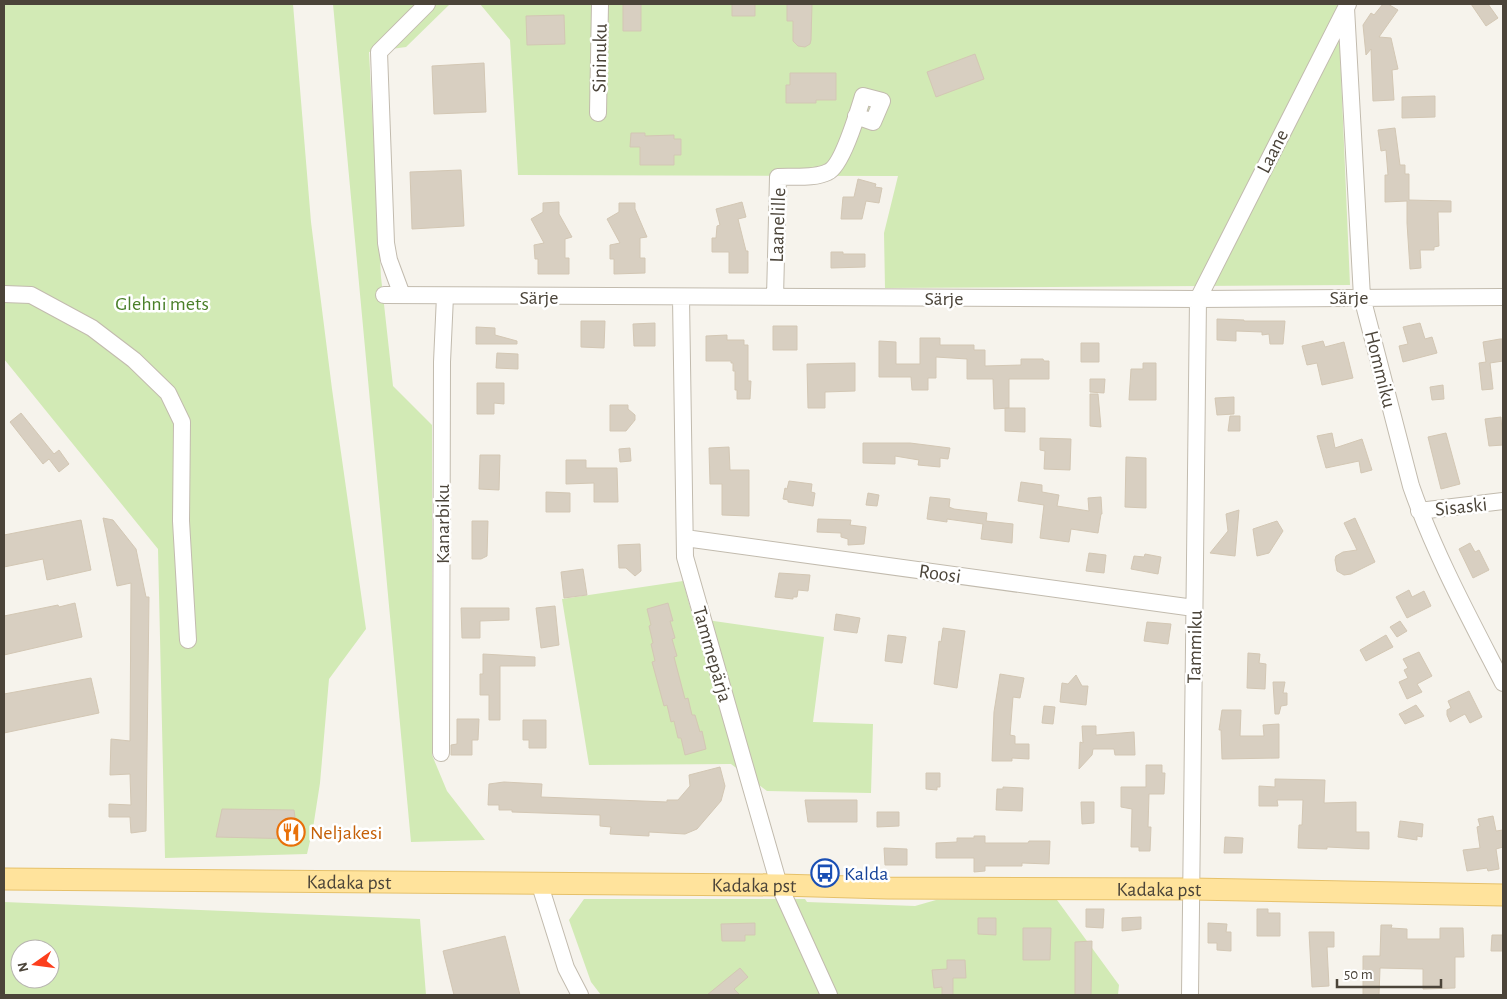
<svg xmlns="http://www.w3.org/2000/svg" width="1507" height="999" viewBox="0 0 1507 999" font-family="'Alegreya Sans',sans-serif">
	<rect width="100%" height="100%" fill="#f6f3ec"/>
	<path fill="#d2eab5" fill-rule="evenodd" d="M4,4H293L311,222L332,389L366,629L329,679L320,783L313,828L307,854L165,858L158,549L4,359Z
		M333,4H450L406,47L369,52L381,277L393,386L432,425V755L447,791L485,840L411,842Z
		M480,4H1338L1350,285L885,288L884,233L898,176L518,175L510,40Z
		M683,581L693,618L824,637L813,722L873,724L871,793L767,791L731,764L589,765L562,599Z
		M584,899H805L807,902L915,906L936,900H1057L1119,985L1118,995H601L591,982L569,920Z
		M4,902L420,919L426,995H4ZM20,949H50V979H20Z"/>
	<path fill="#d8cfc1" stroke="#d3c7b4" d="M623,4H641V31H623Z
		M732,4H755V16H732Z
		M787,4H812L811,40L810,44L805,47L798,46L793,41V21H787Z
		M1383,4H1388L1398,10L1379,37L1391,38L1398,69L1392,70L1394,100L1373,101L1371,49L1366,55L1363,25L1371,13L1374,15Z
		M1471,4H1488L1498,18L1486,26Z
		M564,15L565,44L527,45L526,16Z
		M975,54L984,79L936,97L927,72Z
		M484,63L486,112L434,114L432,66Z
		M790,73H836V100H816V103H786V85H790Z
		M1435,96V117L1402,118V97Z
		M1395,128L1400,165H1405V174H1409V200L1451,201V212H1438L1439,246L1434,247V250H1420L1421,268L1410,269L1407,223V201L1385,202V175H1388L1386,150L1381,151L1378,130Z
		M631,133H645V136L674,135V139H681V155H674V165H640V147H630Z
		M461,170L464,226L412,229L410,172Z
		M858,179L876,184L875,187L882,188L879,203L866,201L862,219H841L843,197H854Z
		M559,202V214L572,237L565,239V258H569V274H538V259H535L534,245L544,243L531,219L543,212V203Z
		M742,202L746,217L738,219L746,251H748V273H729V252H712V238H716L717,226L720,225L716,209Z
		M619,203H635V209L647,237L640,238V258H645V273L614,274V259H610V245L620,243L607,219L619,212Z
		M831,252H843V254H865V267L831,268Z
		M1217,319L1244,320V321H1285L1283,344H1270L1269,334L1262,335V332L1236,331V341L1217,340Z
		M581,321H605L604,348L581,347Z
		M655,323V346H634L633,324Z
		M1420,323L1425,339L1432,337L1437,353L1403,362L1399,346L1408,344L1403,327Z
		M773,326H797V350H773Z
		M476,327L495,328V335L517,341V344H476Z
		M727,335V340H744V345H748V381H751L750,399H737V390H735V371H733V363H731V361H706V336Z
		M920,338H940V345H974V350H985V366L1021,365V359H1043L1044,361H1049V379H1009V408L994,409L993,379H967V359L936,357V378H928V390H912L911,377H879V341L896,342V364H920Z
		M1500,339H1503V361L1490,363L1493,389L1482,390L1479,363L1486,362L1483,342Z
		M1323,341L1325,347L1344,342L1353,378L1322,385L1317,363L1307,365L1302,346Z
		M1081,343H1099V362H1081Z
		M497,353L518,354V369L496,368Z
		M855,363V391L825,392V408H808L807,364Z
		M1143,363H1156V400H1129L1131,369H1143Z
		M1090,379H1105L1104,393L1090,392Z
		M477,383H504V404L494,403V414H477Z
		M1443,385L1444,399L1432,400L1430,387Z
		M1090,394H1098L1101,427L1090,426Z
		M1234,397V414L1217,415L1215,398Z
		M610,405H628V409L635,415V420L626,431H610Z
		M1005,408H1025V432L1005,431Z
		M21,413L54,454L59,450L69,464L59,472L49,459L43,464L10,422Z
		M1230,416H1240V431H1228Z
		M1501,417L1503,445L1489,446L1485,419Z
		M1332,433L1335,448L1362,439L1372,470L1361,473L1359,461L1326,468L1317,436Z
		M1446,433L1460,484L1441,489L1428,437Z
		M1040,438L1071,439L1070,470L1044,469L1045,451L1040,450Z
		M863,443H910L950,448L948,459L940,458V467L918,465L919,460L895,456V464L863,463Z
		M729,447L730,470H749V516L722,515V484H710L709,448Z
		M630,448L631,461L620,462L619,449Z
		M480,455H500L499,490L479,489Z
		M1126,457L1146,458V508L1125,507Z
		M566,460H586V468H617L618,502H594V483L566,484Z
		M789,481L812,484L811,492L815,493L813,506L788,502V500L783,499L785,488L787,489Z
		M1021,482L1042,485V492L1059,495L1057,506L1089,511L1088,498L1101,497L1102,514H1101L1098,533L1071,529L1069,542L1040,538L1044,505L1018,501Z
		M546,492L570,493V512H546Z
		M868,493L879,495L877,506L866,505Z
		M930,497L950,499L949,507L954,509L987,513L986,521L1013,524L1012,543L981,539L983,524L947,519V522L927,519Z
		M1239,510L1235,556L1210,553L1228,531L1226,514Z
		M103,518L113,520L136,549L146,597H149L146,831L131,833L130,817H109V804L131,805L130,774L110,775L111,739L130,741L131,583L117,586Z
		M1355,518L1375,562L1351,574L1344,575L1337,571L1335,560L1336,556L1343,552L1357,550L1344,523Z
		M818,519L851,520L850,525L866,527L864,544L848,545V539L841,537V533L817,532Z
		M81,520L91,570L47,580L43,559L4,567V535Z
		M472,521H488L487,556L481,559H472Z
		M1277,521L1283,531L1269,553L1257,556L1253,529Z
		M1470,543L1475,552L1479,550L1489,570L1473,578L1459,549Z
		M640,544L641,571L635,576L626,568H619L618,545Z
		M1089,553L1106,555L1104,573L1086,571Z
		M1145,554L1161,557L1158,574L1131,569L1134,556L1144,557Z
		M583,569L587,595L564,598L561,572Z
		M779,573L810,575L808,591L798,590L797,597H793V599L775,597Z
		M1409,590L1412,597L1424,591L1431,606L1407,618L1396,597Z
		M75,603L82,637L4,655V616L58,605L59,607Z
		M668,603L673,621H670L675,638L672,639L677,656L674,657L685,699L688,698L692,715H695L700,732L702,731L706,749L685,755L681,738H678L674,721L671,722L667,705L664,706L652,662L655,661L651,644L653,643L649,626L651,625L647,609Z
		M555,606L559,645L541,648L536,608Z
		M461,608H509V620L480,621V638H462Z
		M836,614L860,618L857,633L834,630Z
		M1400,621L1407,631L1397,637L1390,627Z
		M1147,622L1171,624L1168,644L1144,641Z
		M943,628L965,631L957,688L934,684L939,641L941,642Z
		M888,635L906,637L902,663L885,661Z
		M1386,635L1393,647L1366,661L1360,650Z
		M1419,652L1432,676L1417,684L1422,692L1407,699L1399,682L1408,678L1404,670L1408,668L1403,659Z
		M1248,653L1260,654L1259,663L1266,664L1265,689L1247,688Z
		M483,654L535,657V666H500V720H489V695H480V674H483Z
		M1000,674L1024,678L1020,698L1013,697L1010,735L1015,736V744H1029V759L1012,758V761H992L994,712Z
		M1076,675L1082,686H1088L1086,705L1060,702L1062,683L1068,684Z
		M91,678L99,713L4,733V694Z
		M1273,682H1285L1283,693H1287V705L1281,706L1279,714H1275Z
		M1469,691L1482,717L1470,723L1465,714L1450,722L1447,715V710L1451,708L1448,701Z
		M1416,705L1424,716L1405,724L1399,714Z
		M1044,706L1055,707L1053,724L1042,723Z
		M1222,710H1241L1240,736H1264L1263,725L1279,724V758L1222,759L1221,730H1219Z
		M457,719H479L478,740H472V755H451V745L457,744Z
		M523,720H546V748H529V740H523Z
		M1082,726H1096V735L1134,732L1135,755H1115L1114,749H1093L1092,755L1079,769L1080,742L1083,743Z
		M1146,765H1162V773H1165L1164,794H1149L1148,827H1151L1150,851H1139V847H1131L1132,809L1121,807V787H1146Z
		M720,767L725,786L721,801L697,829L685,834L649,832V836L610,834L611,827L600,826V815L512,812V810H499V805H488L489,784L504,782L542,784L541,797L667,802V800H678L690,786L689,775Z
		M926,773H940V787H937V790L926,789Z
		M1275,779L1325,780L1324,803L1356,802V832H1369V849L1327,847V849L1298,848L1299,825H1302L1303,800H1277L1278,806H1259V786L1275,787Z
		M1003,787L1023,788L1022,811L996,810L997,789H1003Z
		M805,800H857V822H808Z
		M1081,802H1094V823L1082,824Z
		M222,809L294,810L298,839L216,837Z
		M877,812H899V826L877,827Z
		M1493,816L1496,831L1503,830V847L1496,849L1499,869L1488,871L1487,868L1467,871L1463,850L1480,848L1477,827L1480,826L1478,819Z
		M1400,821L1423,824L1422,837L1417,836V840L1398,837Z
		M974,836H985V843H1028L1029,841H1050L1049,864L1022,863V866H985V871L974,872V858H936V843L957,842V838H974Z
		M1225,837L1243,838L1242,853H1224Z
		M884,848L907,849V865H885Z
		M1086,909H1104L1103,928L1086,927Z
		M1257,909H1268V913H1280V936H1257Z
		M1141,917V929L1122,931V918Z
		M978,918H996V935L978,934Z
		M755,923V935H745V941H722L721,924Z
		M1208,923L1227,924L1226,932H1231V951L1217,950V943H1208Z
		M1381,925H1392L1391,928L1407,929V939H1440V928H1463L1464,957H1455V988L1423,989V969L1380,968L1379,995H1363V956H1380Z
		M1023,928H1051L1050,960H1023Z
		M1309,932H1334V947H1327L1329,986L1312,987Z
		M1492,935H1503V951H1491Z
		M505,936L520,995H454L443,951Z
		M1092,941L1091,995H1075V942Z
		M947,960H965L966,978H953V995H942V987L934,988L932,970L947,969Z
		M740,968L748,977L734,989L740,995H707Z"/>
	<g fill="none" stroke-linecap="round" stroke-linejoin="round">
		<g stroke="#c2bbae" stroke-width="18">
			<path id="minor" d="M1346,8L1362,297L1411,486C1435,555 1470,619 1503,683
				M598,113L600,4
				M4,294L31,295L92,328L134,360L168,393L182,422L181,521L188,640
				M384,295L1198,299L1503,297
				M402,295L389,260L386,243L379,52L427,4
				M775,297L778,177C793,176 814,179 828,172C842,166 858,112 863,96L882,101L873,122L856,116
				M681,298L685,557L779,885L829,995
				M1419,511L1503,501
				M685,538L1194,608
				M441,753L442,362L445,296
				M539,882L566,968L580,995
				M1190,995L1198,299L1348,4"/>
		</g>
		<g stroke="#e6c16a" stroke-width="23">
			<g id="major">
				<path id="s1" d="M4,879L779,885L888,888L1191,889L1503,895"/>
			</g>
		</g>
		<use href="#minor" stroke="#fff" stroke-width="16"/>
		<use href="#major" stroke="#ffe39c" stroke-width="21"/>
	</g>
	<defs>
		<g id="restaurant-ring" transform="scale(1.4375)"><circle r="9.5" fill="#fff" stroke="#e8710a" stroke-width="1.5"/><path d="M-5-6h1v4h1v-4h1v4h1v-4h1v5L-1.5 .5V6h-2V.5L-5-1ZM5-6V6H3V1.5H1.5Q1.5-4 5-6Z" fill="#e8710a"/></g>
		<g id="bus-ring" transform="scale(1.4375)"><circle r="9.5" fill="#fff" stroke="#1a4fb4" stroke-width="1.5"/><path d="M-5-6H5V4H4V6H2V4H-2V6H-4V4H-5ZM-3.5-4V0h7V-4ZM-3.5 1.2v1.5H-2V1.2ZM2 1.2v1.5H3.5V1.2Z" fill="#1a4fb4"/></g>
	</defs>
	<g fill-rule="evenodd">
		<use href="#restaurant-ring" x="291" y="832"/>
		<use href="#bus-ring" x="825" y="873"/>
	</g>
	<g text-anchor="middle" stroke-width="5" stroke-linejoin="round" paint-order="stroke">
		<g font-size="20" fill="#4b4439" stroke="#fff">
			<text transform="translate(599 58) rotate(-89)" y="7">Sininuku</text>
			<text transform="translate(1272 151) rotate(-63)" y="7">Laane</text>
			<text transform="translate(777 225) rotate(-88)" y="7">Laanelille</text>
			<text x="539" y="304">Särje</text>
			<text x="1349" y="304">Särje</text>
			<text x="944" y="305">Särje</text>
			<text transform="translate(1381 369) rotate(76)" y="7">Hommiku</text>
			<text transform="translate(1461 506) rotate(-6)" y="7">Sisaski</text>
			<text transform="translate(442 524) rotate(-90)" y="7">Kanarbiku</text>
			<text transform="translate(940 573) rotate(8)" y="7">Roosi</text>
			<text transform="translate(1194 647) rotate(-89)" y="7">Tammiku</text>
			<text transform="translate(713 654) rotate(74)" y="7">Tammepärja</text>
			<text dy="7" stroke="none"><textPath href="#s1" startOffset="345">Kadaka pst</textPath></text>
			<text dy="7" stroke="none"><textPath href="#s1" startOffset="750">Kadaka pst</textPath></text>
			<text dy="7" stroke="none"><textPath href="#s1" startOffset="1155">Kadaka pst</textPath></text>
		</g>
		<g font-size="20" fill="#4a7f2a" stroke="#fff">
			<text x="162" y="310">Glehni mets</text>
		</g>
		<g font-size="20" fill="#c56008" stroke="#fff" text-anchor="start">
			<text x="310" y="839">Neljakesi</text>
		</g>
		<g font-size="20" fill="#164399" stroke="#fff" text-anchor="start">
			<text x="844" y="880">Kalda</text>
		</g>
	</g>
	<rect width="1507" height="999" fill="none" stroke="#4b4439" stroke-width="10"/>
	<g transform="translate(35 964) rotate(256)"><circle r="24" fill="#ffffff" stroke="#b7b4b0"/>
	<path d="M0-4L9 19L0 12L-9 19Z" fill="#fc3f1d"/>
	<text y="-8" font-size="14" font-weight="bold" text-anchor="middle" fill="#4b4439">N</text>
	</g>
	<path d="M1337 979v8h104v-8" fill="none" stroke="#4b4439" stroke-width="2.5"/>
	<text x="1344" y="979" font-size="15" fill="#4b4439" stroke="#ffffff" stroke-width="4" paint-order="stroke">50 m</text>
</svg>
